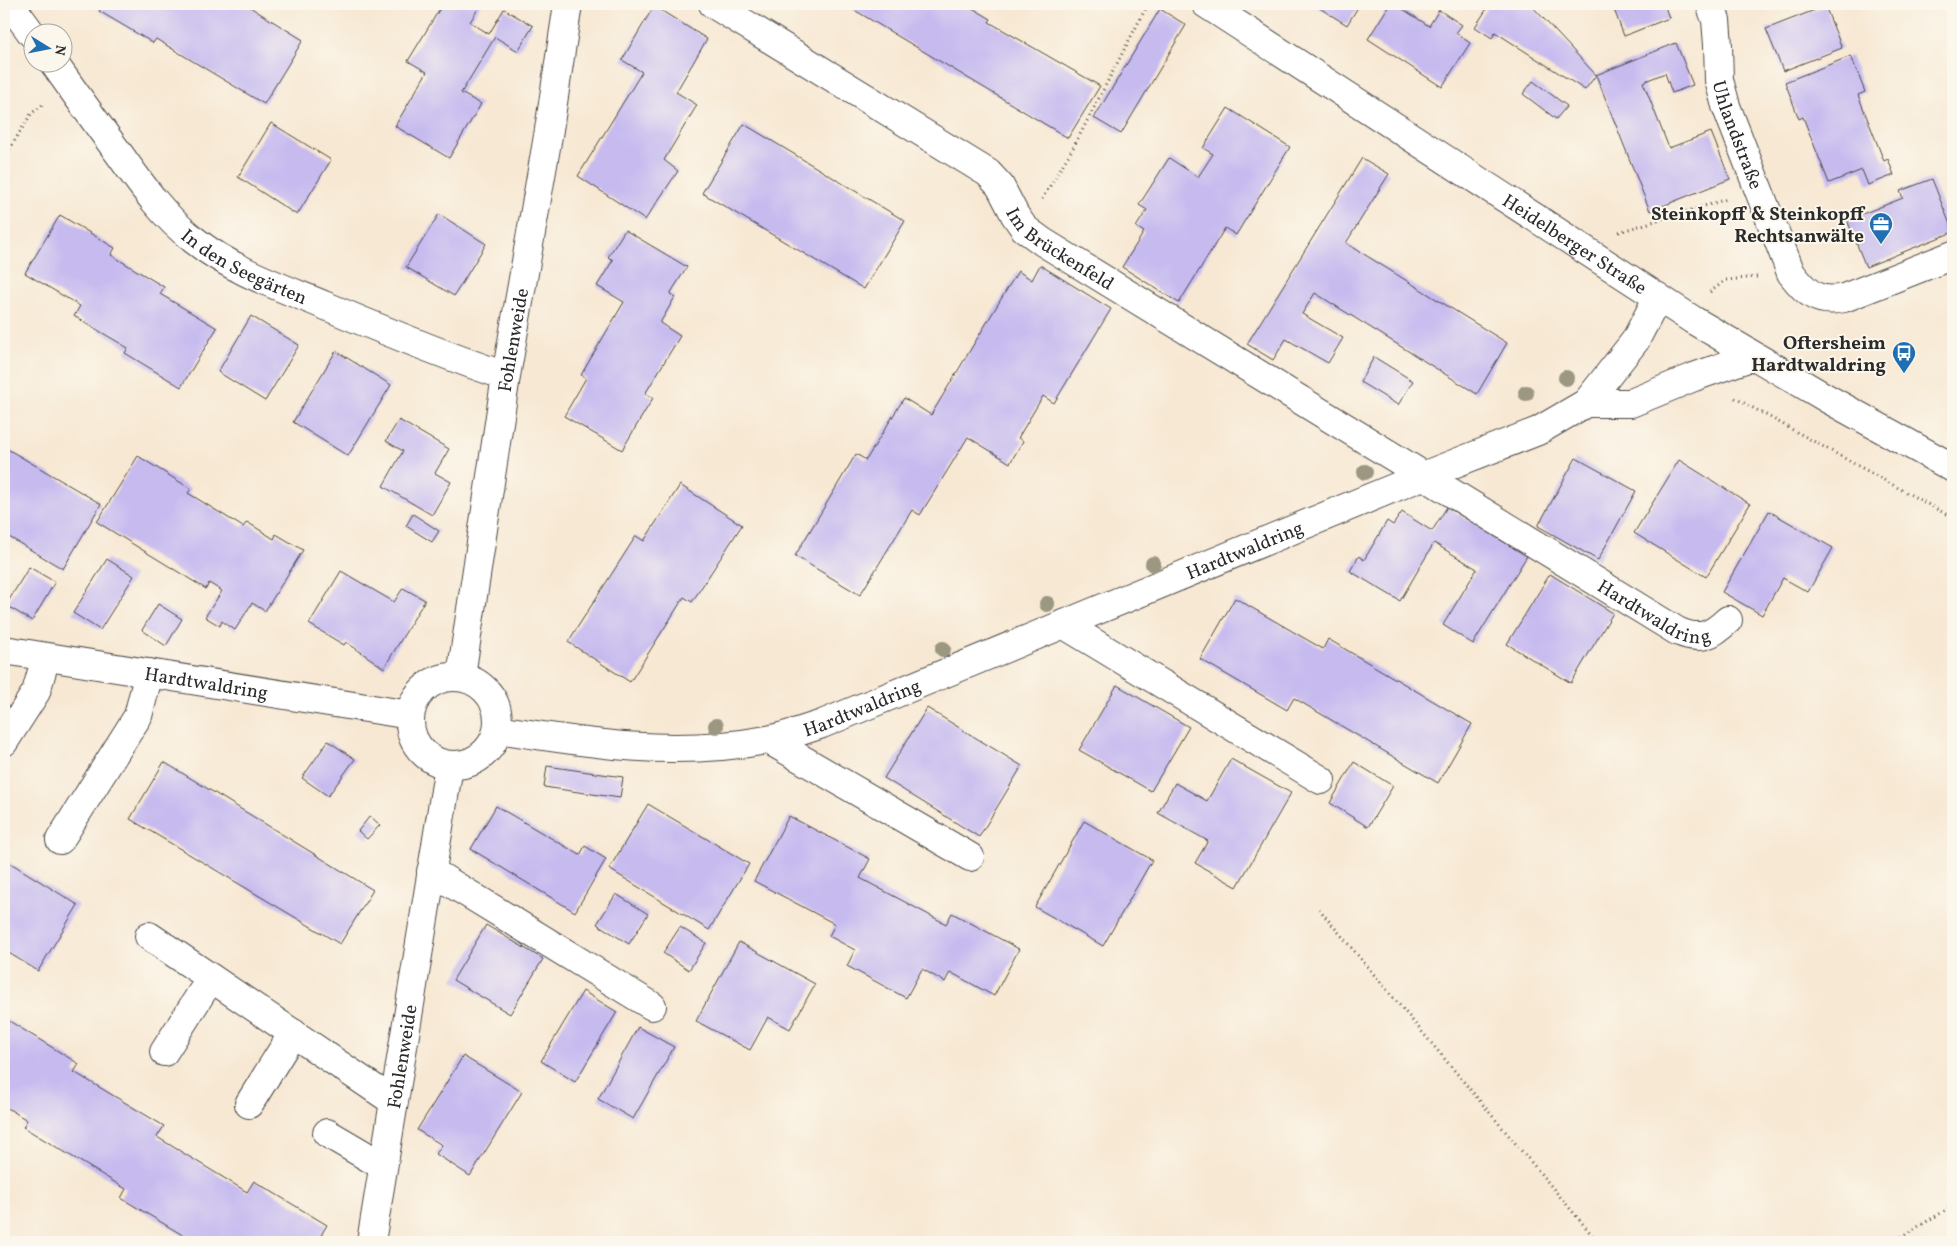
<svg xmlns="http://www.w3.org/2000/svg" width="1957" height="1246" viewBox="0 0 1957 1246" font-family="Vollkorn,serif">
	<rect width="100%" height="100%" fill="#fbf7ec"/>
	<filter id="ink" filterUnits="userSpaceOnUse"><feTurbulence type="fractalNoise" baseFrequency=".02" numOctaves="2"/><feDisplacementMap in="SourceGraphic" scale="10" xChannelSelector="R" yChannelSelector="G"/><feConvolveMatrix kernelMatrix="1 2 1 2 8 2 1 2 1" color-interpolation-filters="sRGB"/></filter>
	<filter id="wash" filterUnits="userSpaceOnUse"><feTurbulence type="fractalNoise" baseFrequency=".0096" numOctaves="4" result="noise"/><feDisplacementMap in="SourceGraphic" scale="20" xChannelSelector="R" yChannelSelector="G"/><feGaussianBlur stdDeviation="1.12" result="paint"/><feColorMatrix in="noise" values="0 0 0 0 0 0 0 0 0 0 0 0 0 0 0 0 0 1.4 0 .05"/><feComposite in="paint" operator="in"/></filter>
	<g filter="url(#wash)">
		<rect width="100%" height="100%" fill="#f7e8d3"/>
		<g id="blocks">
			<path fill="#c6baef" d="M104,4H250L248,6L303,40L264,104L156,39L153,43L99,11Z
				M439,4H481L470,22L489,34L504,9L533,26L518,51L495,37L461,93L481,104L449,158L395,126L427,72L408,61L442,5Z
				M853,4H958L967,9L969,6L991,19L989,22L1100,86L1068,138L851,8Z
				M1313,4H1360L1347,25Z
				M1390,4H1395L1429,26L1439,10L1462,25L1456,33L1470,43L1442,87L1368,39Z
				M1490,4H1530L1596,75L1585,90L1495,32L1492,38L1475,27Z
				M1612,4H1664L1669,18L1624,36Z
				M654,6L707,39L676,92L697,105L664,160L678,171L645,220L578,176L642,72L622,60Z
				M1825,6L1842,48L1783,71L1766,29Z
				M1160,9L1186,25L1121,134L1094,118Z
				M1676,43L1693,85L1672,93L1665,73L1643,82L1669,148L1711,132L1730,179L1650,211L1596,75Z
				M1851,56L1865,92L1858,95L1884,161L1888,159L1894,175L1868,185L1862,170L1829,183L1803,117L1799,119L1785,82Z
				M1533,81L1567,106L1556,119L1523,94Z
				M1228,108L1290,147L1236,235L1225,228L1179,303L1122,267L1144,232L1136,227L1147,210L1139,205L1169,158L1198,177L1213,154L1203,148Z
				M271,123L331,160L297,215L238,177Z
				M744,124L905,221L864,289L702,193Z
				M1362,158L1389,174L1346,243L1507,343L1477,394L1315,293L1302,314L1343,338L1328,363L1286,339L1273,360L1247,344Z
				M1932,179L1953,232L1866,267L1847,220L1903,198L1900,191Z
				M439,214L486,244L454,296L406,267Z
				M60,215L115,248L111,255L164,287L160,294L217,328L181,387L125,353L128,348L74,316L80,306L25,273Z
				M625,230L687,267L670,294L675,297L660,323L680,336L645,394L653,398L622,450L564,416L586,378L581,375L624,302L597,286L613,260L608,257Z
				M1040,265L1111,309L1054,403L1043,396L1018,438L1023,441L1010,463L968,437L920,515L912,510L860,595L795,556L856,454L866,460L904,398L931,415L1018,271L1032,280Z
				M251,316L299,345L265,401L218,372Z
				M336,351L391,385L348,456L293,422Z
				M1374,357L1413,381L1398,405L1360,382Z
				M399,420L449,449L435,473L451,482L432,515L383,486L403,451L386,441Z
				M4,447L101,504L63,569L4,534Z
				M138,456L191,489L188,493L243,527L247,522L274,539L276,534L303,550L265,611L252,603L235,630L222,621L220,626L205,617L222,591L209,583L206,589L97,522Z
				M1576,458L1636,491L1598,560L1538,526Z
				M1679,460L1750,504L1706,577L1634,533Z
				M680,485L742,525L692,602L684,597L630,682L568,642L636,536L644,541Z
				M1447,507L1527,556L1473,644L1443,625L1477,569L1434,543L1400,601L1350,571L1359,556L1364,560L1387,521L1393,525L1402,512L1432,531Z
				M1769,511L1833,548L1808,592L1783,578L1762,615L1722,592Z
				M413,514L439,531L432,542L406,526Z
				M107,559L134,576L100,630L73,613Z
				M29,567L55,582L32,621L6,605Z
				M341,571L394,602L403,588L425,600L384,668L346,642L344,645L309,624Z
				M1550,574L1613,613L1571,683L1507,644Z
				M1235,598L1323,649L1328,639L1472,724L1438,783L1294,698L1287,710L1200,659Z
				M158,604L182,619L166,646L142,630Z
				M1117,685L1189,727L1151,791L1079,750Z
				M927,708L1022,766L979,837L884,778Z
				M328,741L355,759L328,796L302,778Z
				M1231,759L1291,793L1237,887L1195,863L1208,841L1158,813L1175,783L1207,801Z
				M164,762L373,890L340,944L130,819Z
				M1354,762L1393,786L1368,827L1330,803Z
				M547,766L623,777L620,798L544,787Z
				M648,804L749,864L709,930L609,869Z
				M496,806L580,855L585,846L606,859L575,912L471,849Z
				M370,816L380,825L367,839L358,831Z
				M789,816L870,859L860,878L946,924L952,913L1019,949L994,996L950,972L945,982L922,969L906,998L847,966L855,950L829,936L835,924L754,881Z
				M1084,821L1152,860L1103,946L1035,907Z
				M4,859L78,905L38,971L4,950Z
				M616,894L648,914L629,944L597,924Z
				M486,925L543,959L510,1014L453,980Z
				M680,927L706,943L689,970L663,953Z
				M739,942L815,984L790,1029L768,1017L750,1050L696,1021Z
				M583,991L617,1012L575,1082L541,1061Z
				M6,1019L79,1064L74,1072L164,1126L157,1137L247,1192L254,1181L327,1225L317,1242H194L121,1198L126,1189L23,1127L27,1120L4,1106V1023Z
				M638,1027L674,1047L633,1119L598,1099Z
				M463,1056L522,1092L470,1176L436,1154L442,1145L417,1130Z"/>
		</g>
	</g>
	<g filter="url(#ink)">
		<use href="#blocks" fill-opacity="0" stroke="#4a4744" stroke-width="1"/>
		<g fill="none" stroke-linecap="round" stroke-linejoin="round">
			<g stroke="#4a4744" stroke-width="30">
				<g id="minor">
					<path d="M10,4L32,34"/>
					<path id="s1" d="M713,4L988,173L1000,186L1015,215L1024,228L1043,242L1677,631C1700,641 1711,636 1728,620"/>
					<path id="s2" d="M1206,4L1693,320L1828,399L1953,468"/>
					<path id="s3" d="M1710,4L1716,20L1718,45L1719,80L1726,106L1791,273C1806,293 1818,304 1844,298L1953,255"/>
					<path id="s4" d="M53,62C75,93 97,124 120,155C142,186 164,217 194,240C233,271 281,287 326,306C385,331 445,356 506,376"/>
					<path d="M1586,403H1631L1694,377L1753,356"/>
					<path d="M1063,624L1321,780"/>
					<path id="s5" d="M4,650L410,715"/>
					<path id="s6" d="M461,676L506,376L548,136L568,4"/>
					<circle cx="454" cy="721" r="44"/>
					<path id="s7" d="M498,729C590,744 674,757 767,740C785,737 804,730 822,724L1425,475L1538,431L1586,403L1635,341L1658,297"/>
					<path d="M769,740L970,857"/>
					<path d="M4,742L36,692L46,657"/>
					<path d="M60,840L138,716L149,673"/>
					<path d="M431,871L652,1006"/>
					<path d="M149,936L393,1101"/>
					<path d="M164,1052L211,978"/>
					<path d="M249,1104L293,1033"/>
					<path d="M327,1133L383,1166"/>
					<path id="s8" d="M371,1242L449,766"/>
				</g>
			</g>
			<path stroke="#4a4744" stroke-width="3" stroke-dasharray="1 4" stroke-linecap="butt" d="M4,158L31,114L45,103
				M1042,199L1073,148L1148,4
				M1619,232L1727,199
				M1710,292L1726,280L1757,277
				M1735,398L1953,518
				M1319,909L1598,1242
				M1892,1242L1953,1206"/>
			<use href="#minor" stroke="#fff" stroke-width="28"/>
		</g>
		<g fill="#9b9781">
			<circle cx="1566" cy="378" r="8"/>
			<circle cx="1526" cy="393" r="8"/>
			<circle cx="1365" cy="472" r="8"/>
			<circle cx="1153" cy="564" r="8"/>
			<circle cx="1047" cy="604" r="8"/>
			<circle cx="943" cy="649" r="8"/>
			<circle cx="716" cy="726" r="8"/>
		</g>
	</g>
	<defs>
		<g id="office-pin" transform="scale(1.25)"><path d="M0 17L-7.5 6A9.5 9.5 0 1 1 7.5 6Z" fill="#1f6fb2" stroke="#fbf7ec"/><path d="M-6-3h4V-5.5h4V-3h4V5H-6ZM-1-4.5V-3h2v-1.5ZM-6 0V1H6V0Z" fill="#fff"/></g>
		<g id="bus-pin" transform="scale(1.25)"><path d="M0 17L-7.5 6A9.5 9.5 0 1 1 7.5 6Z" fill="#1f6fb2" stroke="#fbf7ec"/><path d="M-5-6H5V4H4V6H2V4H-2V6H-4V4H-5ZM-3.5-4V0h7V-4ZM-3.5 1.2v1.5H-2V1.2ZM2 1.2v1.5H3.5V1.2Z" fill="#fff"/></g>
	</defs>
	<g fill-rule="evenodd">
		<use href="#office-pin" x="1881" y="224"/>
		<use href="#bus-pin" x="1904" y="353"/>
	</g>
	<g text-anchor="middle" stroke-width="4" stroke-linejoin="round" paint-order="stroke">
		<g font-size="19" fill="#2b2b2b" stroke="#fbf7ec">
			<text dy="7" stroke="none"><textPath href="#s3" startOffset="135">Uhlandstraße</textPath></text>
			<text dy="7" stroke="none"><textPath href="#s2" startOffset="440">Heidelberger Straße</textPath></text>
			<text dy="7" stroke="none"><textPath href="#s1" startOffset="430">Im Brückenfeld</textPath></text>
			<text dy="7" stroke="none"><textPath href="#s4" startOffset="285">In den Seegärten</textPath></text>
			<text dy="7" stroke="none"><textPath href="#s6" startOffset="340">Fohlenweide</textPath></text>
			<text dy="7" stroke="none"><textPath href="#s7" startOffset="785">Hardtwaldring</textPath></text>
			<text dy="7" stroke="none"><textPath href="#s1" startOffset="1128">Hardtwaldring</textPath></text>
			<text dy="7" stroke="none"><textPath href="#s5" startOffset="205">Hardtwaldring</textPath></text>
			<text dy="7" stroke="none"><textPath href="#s7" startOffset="371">Hardtwaldring</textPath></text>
			<text dy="7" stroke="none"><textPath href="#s8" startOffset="188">Fohlenweide</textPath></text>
		</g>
		<g font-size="19" font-weight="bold" fill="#2b2b2b" stroke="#fbf7ec" text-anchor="end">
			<text x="1864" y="220">Steinkopff &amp; Steinkopff<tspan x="1864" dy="22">Rechtsanwälte</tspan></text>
			<text x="1886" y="349">Oftersheim<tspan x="1886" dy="22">Hardtwaldring</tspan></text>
		</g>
	</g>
	<rect width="1957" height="1246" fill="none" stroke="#fbf7ec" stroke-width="20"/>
	<g transform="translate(48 48) rotate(100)"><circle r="24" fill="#fbf7ec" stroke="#a8a59f"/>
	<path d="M0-4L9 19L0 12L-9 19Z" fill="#1f6fb2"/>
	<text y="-8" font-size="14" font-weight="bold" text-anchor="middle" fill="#2b2b2b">N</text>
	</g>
</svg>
